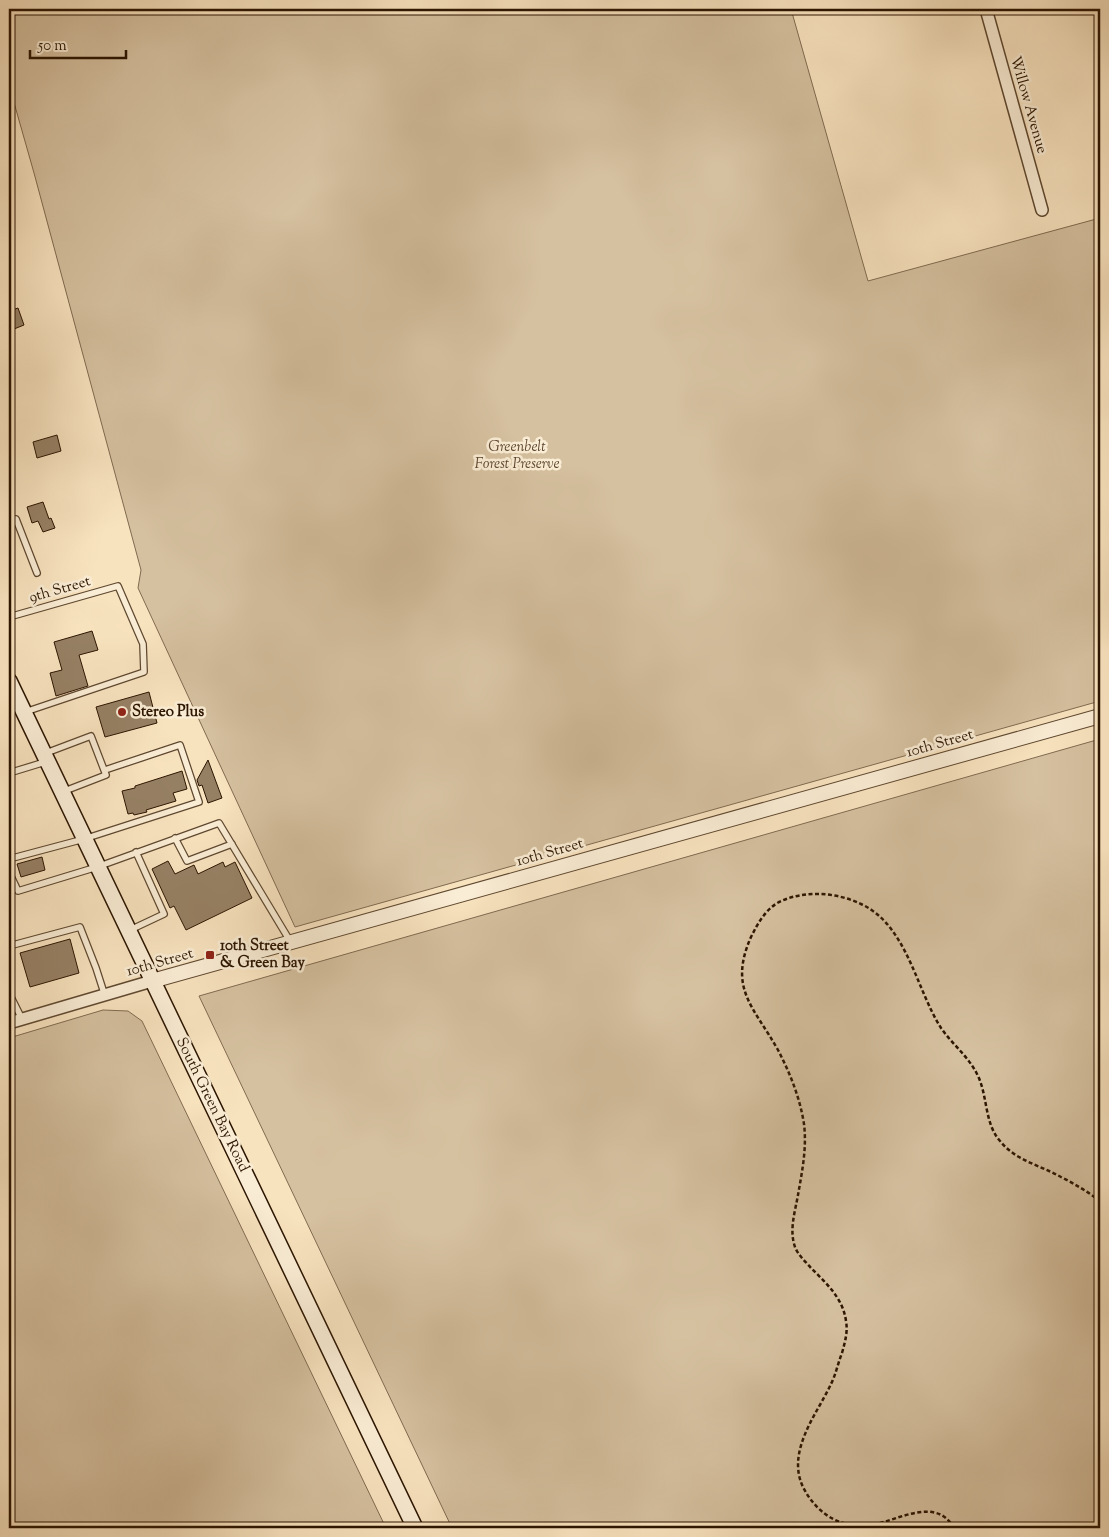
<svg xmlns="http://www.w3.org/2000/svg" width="1109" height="1537" viewBox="0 0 1109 1537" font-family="'Sorts Mill Goudy',serif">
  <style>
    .green { fill: #d5c09f; stroke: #806a50 }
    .building { fill: #968064; stroke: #2c1501 }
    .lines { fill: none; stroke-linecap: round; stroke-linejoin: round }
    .service-casing { stroke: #5f4830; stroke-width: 8 }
    .minor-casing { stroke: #5f4830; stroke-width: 14 }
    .tertiary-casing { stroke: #5f4830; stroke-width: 16 }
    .secondary-casing { stroke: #2c1501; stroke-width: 18 }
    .path { stroke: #2c1501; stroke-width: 2.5; stroke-dasharray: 4 2.5; stroke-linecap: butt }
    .service { stroke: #faedd5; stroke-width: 5.5 }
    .minor { stroke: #faedd5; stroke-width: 11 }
    .tertiary { stroke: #faedd5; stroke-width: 14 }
    .secondary { stroke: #faedd5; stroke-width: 15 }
    .poi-dot { fill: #8f2418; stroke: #faedd5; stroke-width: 2 }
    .labels { text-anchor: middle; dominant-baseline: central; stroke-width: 5; stroke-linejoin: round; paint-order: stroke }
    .street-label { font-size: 15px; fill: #2c1501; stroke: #faedd5 }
    .park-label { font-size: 15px; font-style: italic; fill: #5f4830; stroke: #faedd5 }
    .poi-label { font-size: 15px; font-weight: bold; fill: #2c1501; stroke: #faedd5; text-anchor: start }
  </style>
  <rect width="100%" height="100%" fill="#f8e3bf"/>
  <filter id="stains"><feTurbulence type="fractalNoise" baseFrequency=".004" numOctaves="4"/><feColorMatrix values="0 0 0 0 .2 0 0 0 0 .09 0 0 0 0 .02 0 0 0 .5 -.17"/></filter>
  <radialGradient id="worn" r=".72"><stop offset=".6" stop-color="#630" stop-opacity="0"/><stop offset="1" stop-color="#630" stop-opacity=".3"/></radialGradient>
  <!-- green -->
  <path class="green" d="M9,9h782l77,272 232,-63v483l-805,226 -157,-339 3,-18 -107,-397 -25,-88z
    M1100,739v789h-648l-253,-532z
    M103,1010l25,1 14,10 244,507h-377v-490z"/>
  <!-- building -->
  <path class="building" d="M18,308l6,17 -15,6v-20z
    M57,435l4,16 -24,7 -4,-16z
    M43,502l6,17 2,-1 4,10 -12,4 -5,-11 -6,2 -5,-16z
    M92,631l6,19 -19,5 9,31 -32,10 -6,-23 12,-3 -8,-28z
    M149,692l8,31 -52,14 -9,-30z
    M208,760l14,38 -14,5 -6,-18 -3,1 -2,-6z
    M182,771l5,18 -14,4 3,8 -30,9 1,2 -13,3 -1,-2 -5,1 -6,-23 13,-3v-2z
    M42,857l3,13 -24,7 -4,-13z
    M168,861l7,13 19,-9 4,9 25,-12 2,5 10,-5 17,36 -66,32 -12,-24 -4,2 -18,-39z
    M70,939l9,34 -49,14 -10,-34z"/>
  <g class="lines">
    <!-- service casing -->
    <g class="service-casing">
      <path id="service" d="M9,521l7,-2 21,54
        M9,617l109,-31 25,58 1,28 -119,40
        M46,753l45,-17 15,39 -44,17
        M9,773l36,-11
        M175,838l12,23 45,-17
        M9,859l75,-20 115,-37 -19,-57 -75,25
        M9,872l9,19 79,-24 122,-44 71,118
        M130,930l34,-16 -28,-62
        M9,946l71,-19 16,41 9,28
        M9,993l13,26"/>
    </g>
    <!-- minor casing -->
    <g class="minor-casing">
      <path id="minor" d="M986,9l56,201
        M9,1023l143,-42"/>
    </g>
    <!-- tertiary casing -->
    <g class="tertiary-casing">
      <path id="tertiary" d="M152,981l948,-265"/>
    </g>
    <!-- secondary casing -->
    <g class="secondary-casing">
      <path id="secondary" d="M9,681l406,847"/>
    </g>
    <!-- path -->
    <path class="path" d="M954,1528c-18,-32 -55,-8 -82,-3 -31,5 -56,-12 -69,-38 -17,-36 14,-73 28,-103 5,-10 7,-21 11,-31 3,-11 6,-21 4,-32 -3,-23 -20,-38 -35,-53 -6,-7 -13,-13 -16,-21 -6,-17 0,-35 3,-52 4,-23 9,-47 6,-71 -4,-26 -14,-51 -26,-74 -24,-43 -50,-61 -27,-113 7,-14 14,-27 28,-35 25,-12 57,-10 82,2 46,21 55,85 80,124 11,16 27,28 36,46 11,21 7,49 23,67 16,20 40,24 61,36 14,7 27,15 39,24"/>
    <!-- service -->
    <use href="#service" class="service"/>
    <!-- minor -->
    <use href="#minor" class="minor"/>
    <!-- tertiary -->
    <use href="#tertiary" class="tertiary"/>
    <!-- secondary -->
    <use href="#secondary" class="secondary"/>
  </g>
  <!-- markers -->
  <g class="poi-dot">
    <circle cx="122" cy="712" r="5"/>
    <rect x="205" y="950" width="10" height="10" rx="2.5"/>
  </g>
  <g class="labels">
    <!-- street labels -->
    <g class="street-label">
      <text transform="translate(1028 105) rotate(74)">Willow Avenue</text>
      <text transform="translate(60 590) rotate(-16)">9th Street</text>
      <text transform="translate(940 744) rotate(-16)">10th Street</text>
      <text transform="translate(550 853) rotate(-16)">10th Street</text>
      <text transform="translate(160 963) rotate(-16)">10th Street</text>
      <text transform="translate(212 1105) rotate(64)">South Green Bay Road</text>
    </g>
    <!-- park labels -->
    <g class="park-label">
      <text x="517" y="447">Greenbelt<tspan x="517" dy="17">Forest Preserve</tspan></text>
    </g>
    <!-- poi labels -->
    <g class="poi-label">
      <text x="132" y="712">Stereo Plus</text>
      <text x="220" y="946">10th Street<tspan x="220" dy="17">&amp; Green Bay</tspan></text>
    </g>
  </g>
  <!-- margin -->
  <rect width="1109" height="1537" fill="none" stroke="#f8e3bf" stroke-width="30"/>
  <rect x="10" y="10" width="1089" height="1517" fill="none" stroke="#2c1501" stroke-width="2.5"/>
  <rect x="15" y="15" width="1079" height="1507" fill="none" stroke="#2c1501"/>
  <!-- scale -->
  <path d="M30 50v8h96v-8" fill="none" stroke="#2c1501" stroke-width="2.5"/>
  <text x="38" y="50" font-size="15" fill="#2c1501" stroke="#faedd5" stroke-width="4" paint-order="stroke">50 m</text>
  <rect width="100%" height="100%" filter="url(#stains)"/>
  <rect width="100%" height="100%" fill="url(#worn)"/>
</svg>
